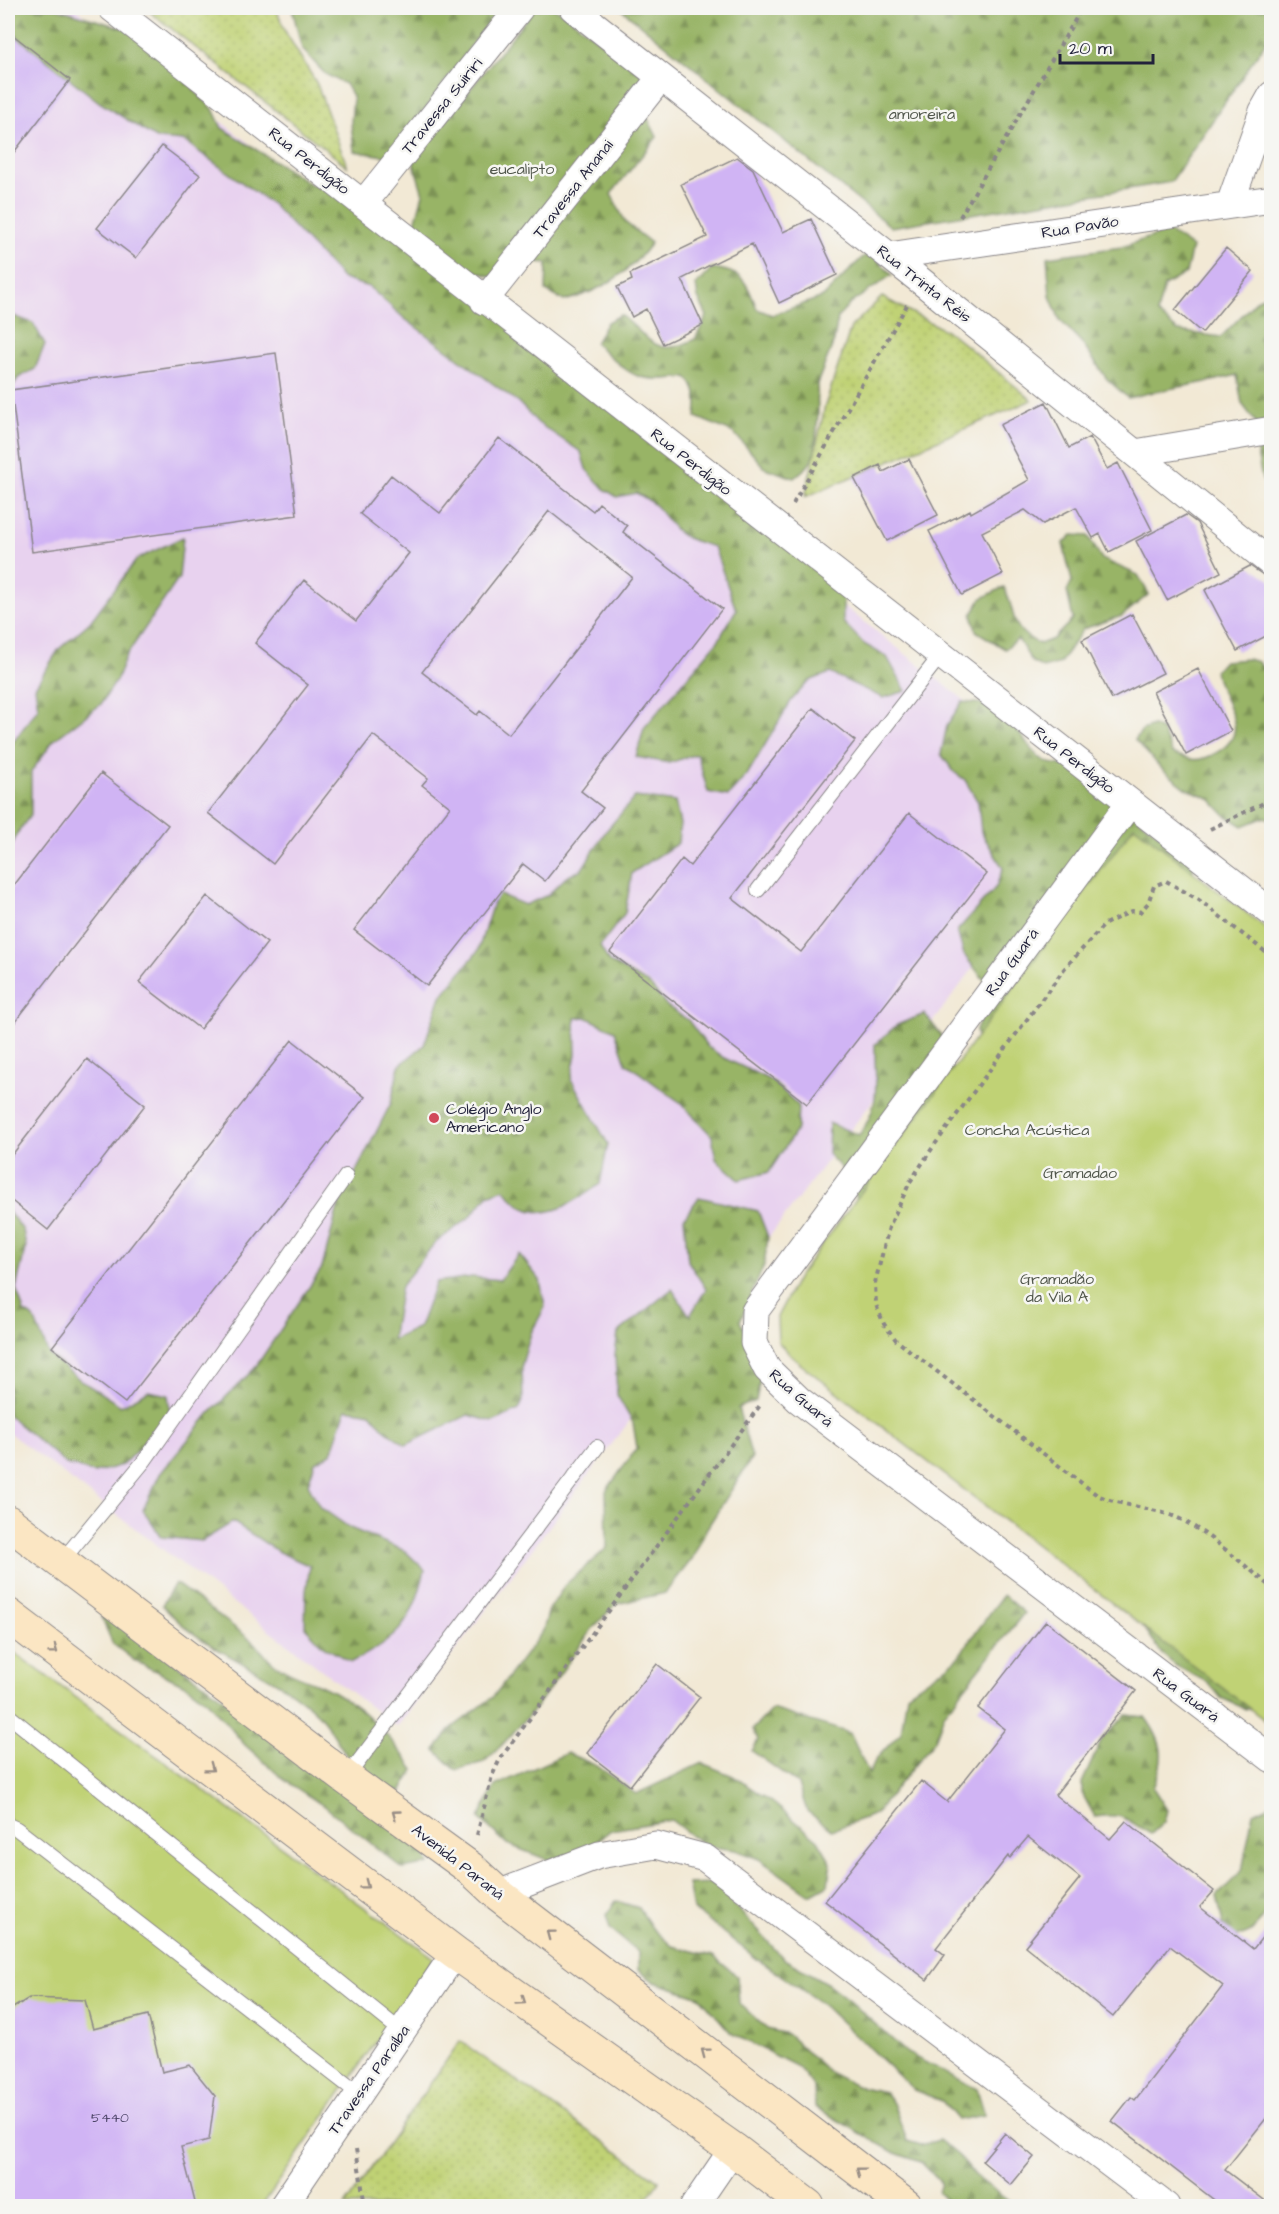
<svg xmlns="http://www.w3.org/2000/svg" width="1279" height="2214" viewBox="0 0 1279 2214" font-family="'Architects Daughter',sans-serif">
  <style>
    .built { fill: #e8d2ef }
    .grass { fill: url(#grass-dots); stroke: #717a58; stroke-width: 1.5 }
    .forest { fill: url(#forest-firs); stroke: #5d6b50; stroke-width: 1.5 }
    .park { fill: #c0d275; stroke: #717a58; stroke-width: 1.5 }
    .building { fill: #d0b4f4; fill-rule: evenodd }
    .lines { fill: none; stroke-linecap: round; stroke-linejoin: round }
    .service-casing { stroke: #8a8688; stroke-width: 16 }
    .minor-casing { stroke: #8a8688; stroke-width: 29 }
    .secondary-casing { stroke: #8a8688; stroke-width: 35 }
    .path { stroke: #8a8688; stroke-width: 4; stroke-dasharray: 4.5 4.5; stroke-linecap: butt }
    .service { stroke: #fff; stroke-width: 14 }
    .minor { stroke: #fff; stroke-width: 27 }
    .secondary { stroke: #fbe6c3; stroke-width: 33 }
    .oneway { stroke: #998e86 }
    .poi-dot { fill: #d1495b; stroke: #f6f6f2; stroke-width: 2 }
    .labels { text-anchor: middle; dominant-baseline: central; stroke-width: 5; stroke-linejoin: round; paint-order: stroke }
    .number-label { font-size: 14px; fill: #4e4669 }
    .street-label { font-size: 16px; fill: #22223b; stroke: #f6f6f2 }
    .park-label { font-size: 16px; fill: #51574c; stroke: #f6f6f2 }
    .poi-label { font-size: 16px; fill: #22223b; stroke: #f6f6f2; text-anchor: start }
  </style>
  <defs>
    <pattern id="grass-dots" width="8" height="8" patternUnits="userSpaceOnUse" patternTransform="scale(1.5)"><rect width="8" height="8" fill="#c0d275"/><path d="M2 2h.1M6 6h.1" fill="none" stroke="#a5b466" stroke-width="1.8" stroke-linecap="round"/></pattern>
    <pattern id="forest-firs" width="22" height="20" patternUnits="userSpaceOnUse" patternTransform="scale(1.5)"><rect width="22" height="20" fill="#98b466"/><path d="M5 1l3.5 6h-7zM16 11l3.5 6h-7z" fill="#7c9255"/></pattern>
  </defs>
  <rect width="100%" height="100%" fill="#f6f6f2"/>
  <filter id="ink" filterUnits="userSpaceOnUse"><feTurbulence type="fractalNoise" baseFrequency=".0167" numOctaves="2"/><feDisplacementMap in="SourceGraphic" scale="12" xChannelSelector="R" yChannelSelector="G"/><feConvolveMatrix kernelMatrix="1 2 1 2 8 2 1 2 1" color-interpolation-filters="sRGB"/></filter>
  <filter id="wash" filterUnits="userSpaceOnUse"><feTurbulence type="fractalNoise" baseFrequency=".008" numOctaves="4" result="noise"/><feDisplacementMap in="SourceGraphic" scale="24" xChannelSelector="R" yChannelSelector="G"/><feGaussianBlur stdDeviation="1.35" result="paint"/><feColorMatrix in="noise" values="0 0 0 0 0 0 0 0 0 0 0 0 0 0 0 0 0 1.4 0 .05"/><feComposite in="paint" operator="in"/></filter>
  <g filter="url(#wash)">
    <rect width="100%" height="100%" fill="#f2e9d5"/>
    <!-- built -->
    <path class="built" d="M8,8h67l1023,796 -701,923 -389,-295z"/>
    <!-- grass -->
    <path class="grass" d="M145,8h131l10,25 31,51 30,82z
      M882,297l70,37 80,66 -227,97 20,-91 26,-79z
      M460,2041l199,140 -18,25h-296z"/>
    <!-- forest -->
    <path class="forest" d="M8,8h48l80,24 50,38 8,20 19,19 9,19 90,57 19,-1 499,394 13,19v25l21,22 23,13 19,34 -23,7 -53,-25 -21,8 -18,20 -44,74 -19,21 -20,-4 -11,-38 -28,9 -33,-6 8,-29 74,-87 18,-31 -22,-63c-13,-4 -29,-7 -39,-18 -17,-18 -15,-24 -39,-36l-19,4 -13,-8 -18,-20 -5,-17 -43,-29 -19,-20 -114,-84 -36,-32 -26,-8 -70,-74 -89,-64 -27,-2 -58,-37 -91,-72z
      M292,8h207l-109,149 -36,-6 -3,-28 2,-25 -8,-14 -20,-10 -23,-25z
      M535,8h17l10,4 85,66 -10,19 20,40 -46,57 15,29 25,20c-21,30 -52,49 -87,58l-18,-10 1,-28 -23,-2 -31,16 -31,-10 -48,-40 9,-33 -10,-33z
      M620,8h651l1,25 -101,149 -280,45z
      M1168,231l24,16 -6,26 -22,13 -7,27 21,18 43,6 37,-38 13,-5v34l-11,11 10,34 1,121 -9,-15 -5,-26 1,-28 -16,-21 -5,-29c-36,10 -73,13 -109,23l-21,-19 -26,-37 -21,-22 -10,-24 -3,-39 75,-10z
      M872,254l20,21 -41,28 -13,14 -4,24 -17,43 1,29 -3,39 -7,14 -14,12 -29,-10 -31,-35 -38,-16c2,-17 2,-27 -9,-40 -53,6 -54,0 -92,-34l12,-21 14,-7c29,23 35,45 74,24l12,-23 -9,-18 -2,-13 16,-17c32,4 34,13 45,41l15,6 51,-18 40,-40z
      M8,314l25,9 12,21 -10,25 -17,9 -10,16z
      M1072,535l16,1 14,23 36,16 11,19 -27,22 -39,13 -23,34 -17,5 -11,-6 -14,-23 -13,10 -29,-18 -4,-17 10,-16 22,-11c13,26 4,43 36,57l13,-5 20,-20 -6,-28 5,-10 -9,-37z
      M183,537l-4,41 -53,78 -10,25 -15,23 -48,37 -22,31v42l-14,20 -9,21v-106l30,-41 -3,-21 24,-38 31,-27 47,-63z
      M1247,659l12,3 12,19 1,139 -7,-3 -22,9 -18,-11 -16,-17 -23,-10 -23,-18 -28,-30 7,-10 11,-4 9,4 10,23c17,7 27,10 44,0 40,-23 4,-50 -1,-82l9,-10z
      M962,702l35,3 41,52 11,6 24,4 121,95 -3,23 -210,186 -5,-41 17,-39 -29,-36 -7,-24 39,-44 7,-19 -22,-36 -3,-30 -13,-22 -11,-8 -13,-18 6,-29z
      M635,797l40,5 5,22 -2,19 -46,30 -7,40 -25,33 9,16 40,22 18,22 21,14 19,26 17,12 48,23 26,24 -1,24 -28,43 -30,8 -23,-21 -4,-23 -31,-33 -55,-40 -11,-32 -29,-14 -11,1 1,36 -5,25 37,65 -8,40c-22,15 -51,39 -79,22 -6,-4 -12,-12 -17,-17l-16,6 -18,22 -36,27 -33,42 -9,54 27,-13 17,-45 36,-5 28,3 19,-26 21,26 5,27 -14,26 -9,31 1,37 -4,9 -26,12 -25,-7 -62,30 -22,-16 -13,-16 -25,-4 -15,45 -16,8 -7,22 12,23 30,21 55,23 20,19c-12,52 -26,69 -74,92l-28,-16 -18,-19 1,-36 4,-25 -31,-14 -46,-30 -31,19 -41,-4 -18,-27 17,-36 50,-61 45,-45 67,-100 16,-61 53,-104 8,-37 25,-21 17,-49 37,-45 18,-58 29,12 23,-10 18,-18 16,-8 24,-38z
      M925,1014l16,21 18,57 -100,114 -14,-34 -17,-18 1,-31 30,12c24,-32 15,-54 16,-91l22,-19z
      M699,1197l59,14 10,26 -4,28 -24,56 22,48 -6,32 -18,7 14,50 -45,70 -15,31 -27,34 -49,11 -24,25 -55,77 -34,38 -19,18 -28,8 -21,-20 17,-22 41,-31 50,-66 6,-22 17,-25 41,-36 -1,-57 31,-43 -4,-25 -16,-28 -2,-40 3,-22 54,-44 18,27 16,-27 -18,-28 -4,-43z
      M8,1211l15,19 3,16 -10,42 8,24 10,6 15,37 34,27 38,24 27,-15 20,4 3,27 -23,17 -26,26 -28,8 -28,-9 -58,-49z
      M175,1583c26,19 52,38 77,58 8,7 14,17 23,23 15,10 28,14 45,21 38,16 71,51 94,85l-13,22c-9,-3 -26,-6 -34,-12 -17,-11 -32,-49 -49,-66 -47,-46 -111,-58 -156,-109z
      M1003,1595l21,18 -80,101 -9,26 -60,74 -43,16 -25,-19 -9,-27 -46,-33 6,-11 -5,-11 19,-20 78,24 19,41 7,-15 25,-27 6,-38 49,-34z
      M101,1617l24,10 293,212 11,25 -26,5 -75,-60 -45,-30 -38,-34 -37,-43 -21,-16 -52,-25 -22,-17z
      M1141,1623l114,78 -9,8 -25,-11 -12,-15 -34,-18 -12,-10z
      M1126,1715l19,2c20,27 20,41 8,71l14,22 -3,12 -13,12c-26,-13 -23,-22 -56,-17l-13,-24v-10l20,-44z
      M567,1753l30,13 39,28 66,-31 31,13 39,26 46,38 13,22 -3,23 -18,10 -51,-36 -24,-9 -30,-4 -34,-26 -60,10 -28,22 -35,8 -41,-16 -28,-26 16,-32z
      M1271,1804v103l-17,23 -21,9 -10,-15 -6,-28 25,-25 11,-58z
      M714,1883l70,76 44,25 22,17 57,52 70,36 8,26 -27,5 -16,-19 -28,-11 -93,-87 -64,-44 -64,-50 -5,-25z
      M616,1901l23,7 13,20 20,18 41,10 24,20 2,27 28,26 20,5 42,38 27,14 29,6 8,11 14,38 14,4 18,-5 20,16 15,19 41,31h-63l-14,-14 3,-9 -20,-21 -26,-9 -80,-46 -1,-20 -16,-20 -67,-34 -31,-36 -45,-15 -17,-12v-18l-28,-23 -4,-14z"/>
    <!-- park -->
    <path class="park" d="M1134,826l137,106v793l-472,-362 -21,-21 -1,-25 21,-40z
      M8,1648l426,310 -172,248h-254z"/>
    <g id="blocks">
      <!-- building -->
      <path class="building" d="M8,31l62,49 -62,80z
        M162,146l38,29 -64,83 -39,-30z
        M737,157l16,12 30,63 28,-13 26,56 -58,28 -27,-59 -70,35 21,46 -40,19 -17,-35 -14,8 -15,-30 15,-7 -2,-6 77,-37 -26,-53z
        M1226,248l27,23 -51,62 -27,-23z
        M276,353l21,162 -265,37 -21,-162z
        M1046,402l23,46 21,-11 17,32 11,-6 34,67 -43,22 -9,-18 -7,4 -17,-31 -33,17 -18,-14 -43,22 21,42 -41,21 -33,-64 41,-21 1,3 58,-33 -29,-55z
        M499,438l94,73 6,-8 28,23 -4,6 99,77 -141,182 22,17 -58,73 -22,-17 -96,122 -73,-56 96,-123 -28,-22 6,-7 -55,-43 -100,129 -65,-51 100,-128 -53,-42 49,-63 52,41 53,-68 -49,-39 31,-39 49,38zM549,511l83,66 -123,157 -29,-23 -3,4 -55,-43z
        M909,459l29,56 -51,26 -33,-63 26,-13 3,7z
        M1186,515l11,8 24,49 -54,28 -31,-59z
        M1250,566l22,15v52l-35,18 -32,-61z
        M1132,614l31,59 -51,26 -30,-59z
        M1198,669l33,62 -45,24 -33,-63z
        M813,708l42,33 -123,157 69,54 108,-139 78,61 -180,230 -197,-152 72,-93 8,7z
        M101,773l67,52 -160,206v-138z
        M207,896l60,47 -67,86 -61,-47z
        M292,1040l73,57 -240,306 -73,-56z
        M87,1059l58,46 -97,125 -40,-32v-38z
        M1046,1621l90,70 -81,104 55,44 16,-18 88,70 -14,16 53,42 19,-24v186l-47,59 47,36h-50l-110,-85 19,-24 4,3 88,-114 -53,-40 -57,71 -88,-71 55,-68 -52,-41 -18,21 -2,-2 -72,92 9,7 -18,25 -102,-79 96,-120 26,21 58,-73 -27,-21z
        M657,1664l43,33 -70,89 -43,-33z
        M29,1998l56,2 8,29 55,-14 14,57 28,-7 25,31 -6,44 -28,7 15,59h-188v-195z
        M1005,2133l29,24 -23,28 -29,-24z"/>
    </g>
  </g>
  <g filter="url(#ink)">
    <use href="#blocks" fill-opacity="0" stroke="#8a8688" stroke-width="1.5"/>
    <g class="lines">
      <!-- service casing -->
      <g class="service-casing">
        <path id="service" d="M758,890l182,-234
          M61,1562l84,-102 201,-284
          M8,1715l394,317
          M346,1778l251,-331
          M8,1825l9,4 342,265"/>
      </g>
      <!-- minor casing -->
      <g class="minor-casing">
        <path id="minor" d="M112,8l1160,905
          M573,8l348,273 351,283
          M363,204l157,-196
          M1230,204l33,-93 9,-16
          M889,256l383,-57
          M484,301l177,-224
          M1135,453l137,-23
          M1129,804l-374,507 -1,32 13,26 32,31 473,359
          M498,1894l101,-39 57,-10 49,13 461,348
          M283,2206l172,-253
          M694,2206l39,-57"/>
      </g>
      <!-- secondary casing -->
      <g class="secondary-casing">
        <path id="secondary" d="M8,1522l338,256 124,90 28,26 408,312
          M8,1615l447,338 278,196 75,57"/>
      </g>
      <!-- path -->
      <path class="path" d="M960,217l122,-209
        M793,504l114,-199
        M1210,829l62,-30
        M1272,957l-73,-57 -33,-19 -12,5 -6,17 -8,9 -8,-1 -27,13 -41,45 -131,178 -23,35 -21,45 -14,56 1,22 8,19 12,16 201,155c24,11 51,12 76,21 30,11 72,51 99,71
        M477,1835l15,-59 8,-17 261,-355
        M356,2149l9,57"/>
      <!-- service -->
      <use href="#service" class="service"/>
      <!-- minor -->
      <use href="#minor" class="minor"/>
      <!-- secondary -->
      <use href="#secondary" class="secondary"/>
    </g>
    <!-- one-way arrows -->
    <defs><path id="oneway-chevron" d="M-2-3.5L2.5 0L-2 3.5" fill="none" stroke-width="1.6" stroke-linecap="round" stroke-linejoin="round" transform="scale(1.5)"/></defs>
    <g class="oneway">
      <use href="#oneway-chevron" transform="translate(54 1650) rotate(37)"/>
      <use href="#oneway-chevron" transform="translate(210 1768) rotate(37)"/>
      <use href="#oneway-chevron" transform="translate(396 1814) rotate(-144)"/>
      <use href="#oneway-chevron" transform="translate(365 1885) rotate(37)"/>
      <use href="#oneway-chevron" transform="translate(550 1934) rotate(-143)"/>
      <use href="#oneway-chevron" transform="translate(522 2001) rotate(35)"/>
      <use href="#oneway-chevron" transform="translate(705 2052) rotate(-143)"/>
      <use href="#oneway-chevron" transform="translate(860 2171) rotate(-143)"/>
    </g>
  </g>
  <!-- markers -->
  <circle class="poi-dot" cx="434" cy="1118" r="6"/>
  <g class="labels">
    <!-- number labels -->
    <g class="number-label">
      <text x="110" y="2118">5440</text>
    </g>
    <!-- street labels -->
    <g class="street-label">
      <text transform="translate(442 106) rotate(-51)">Travessa Suiriri</text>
      <text transform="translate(309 161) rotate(38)">Rua Perdigão</text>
      <text transform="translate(573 189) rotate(-52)">Travessa Ananai</text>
      <text transform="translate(1080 227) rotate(-9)">Rua Pavão</text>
      <text transform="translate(924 284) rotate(38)">Rua Trinta Réis</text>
      <text transform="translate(691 462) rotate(38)">Rua Perdigão</text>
      <text transform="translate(1074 760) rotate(38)">Rua Perdigão</text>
      <text transform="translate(1012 962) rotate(-54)">Rua Guará</text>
      <text transform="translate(801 1398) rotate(41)">Rua Guará</text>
      <text transform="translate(1186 1695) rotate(37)">Rua Guará</text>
      <text transform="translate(458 1862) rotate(38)">Avenida Paraná</text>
      <text transform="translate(369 2080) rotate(-55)">Travessa Paraíba</text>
    </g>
    <!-- park labels -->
    <g class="park-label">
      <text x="922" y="114">amoreira</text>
      <text x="522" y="169">eucalipto</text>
      <text x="1027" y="1130">Concha Acústica</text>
      <text x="1080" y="1173">Gramadao</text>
      <text x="1057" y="1279">Gramadão<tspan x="1057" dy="18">da Vila A</tspan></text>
    </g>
    <!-- poi labels -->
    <g class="poi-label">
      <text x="446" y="1109">Colégio Anglo<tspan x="446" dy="18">Americano</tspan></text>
    </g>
  </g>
  <!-- margin -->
  <rect width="1279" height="2214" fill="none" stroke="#f6f6f2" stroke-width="30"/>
  <!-- scale -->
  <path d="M1060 54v9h93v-9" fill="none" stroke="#22223b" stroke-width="3"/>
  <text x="1069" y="54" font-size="18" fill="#22223b" stroke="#f6f6f2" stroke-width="4.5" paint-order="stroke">20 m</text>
</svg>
